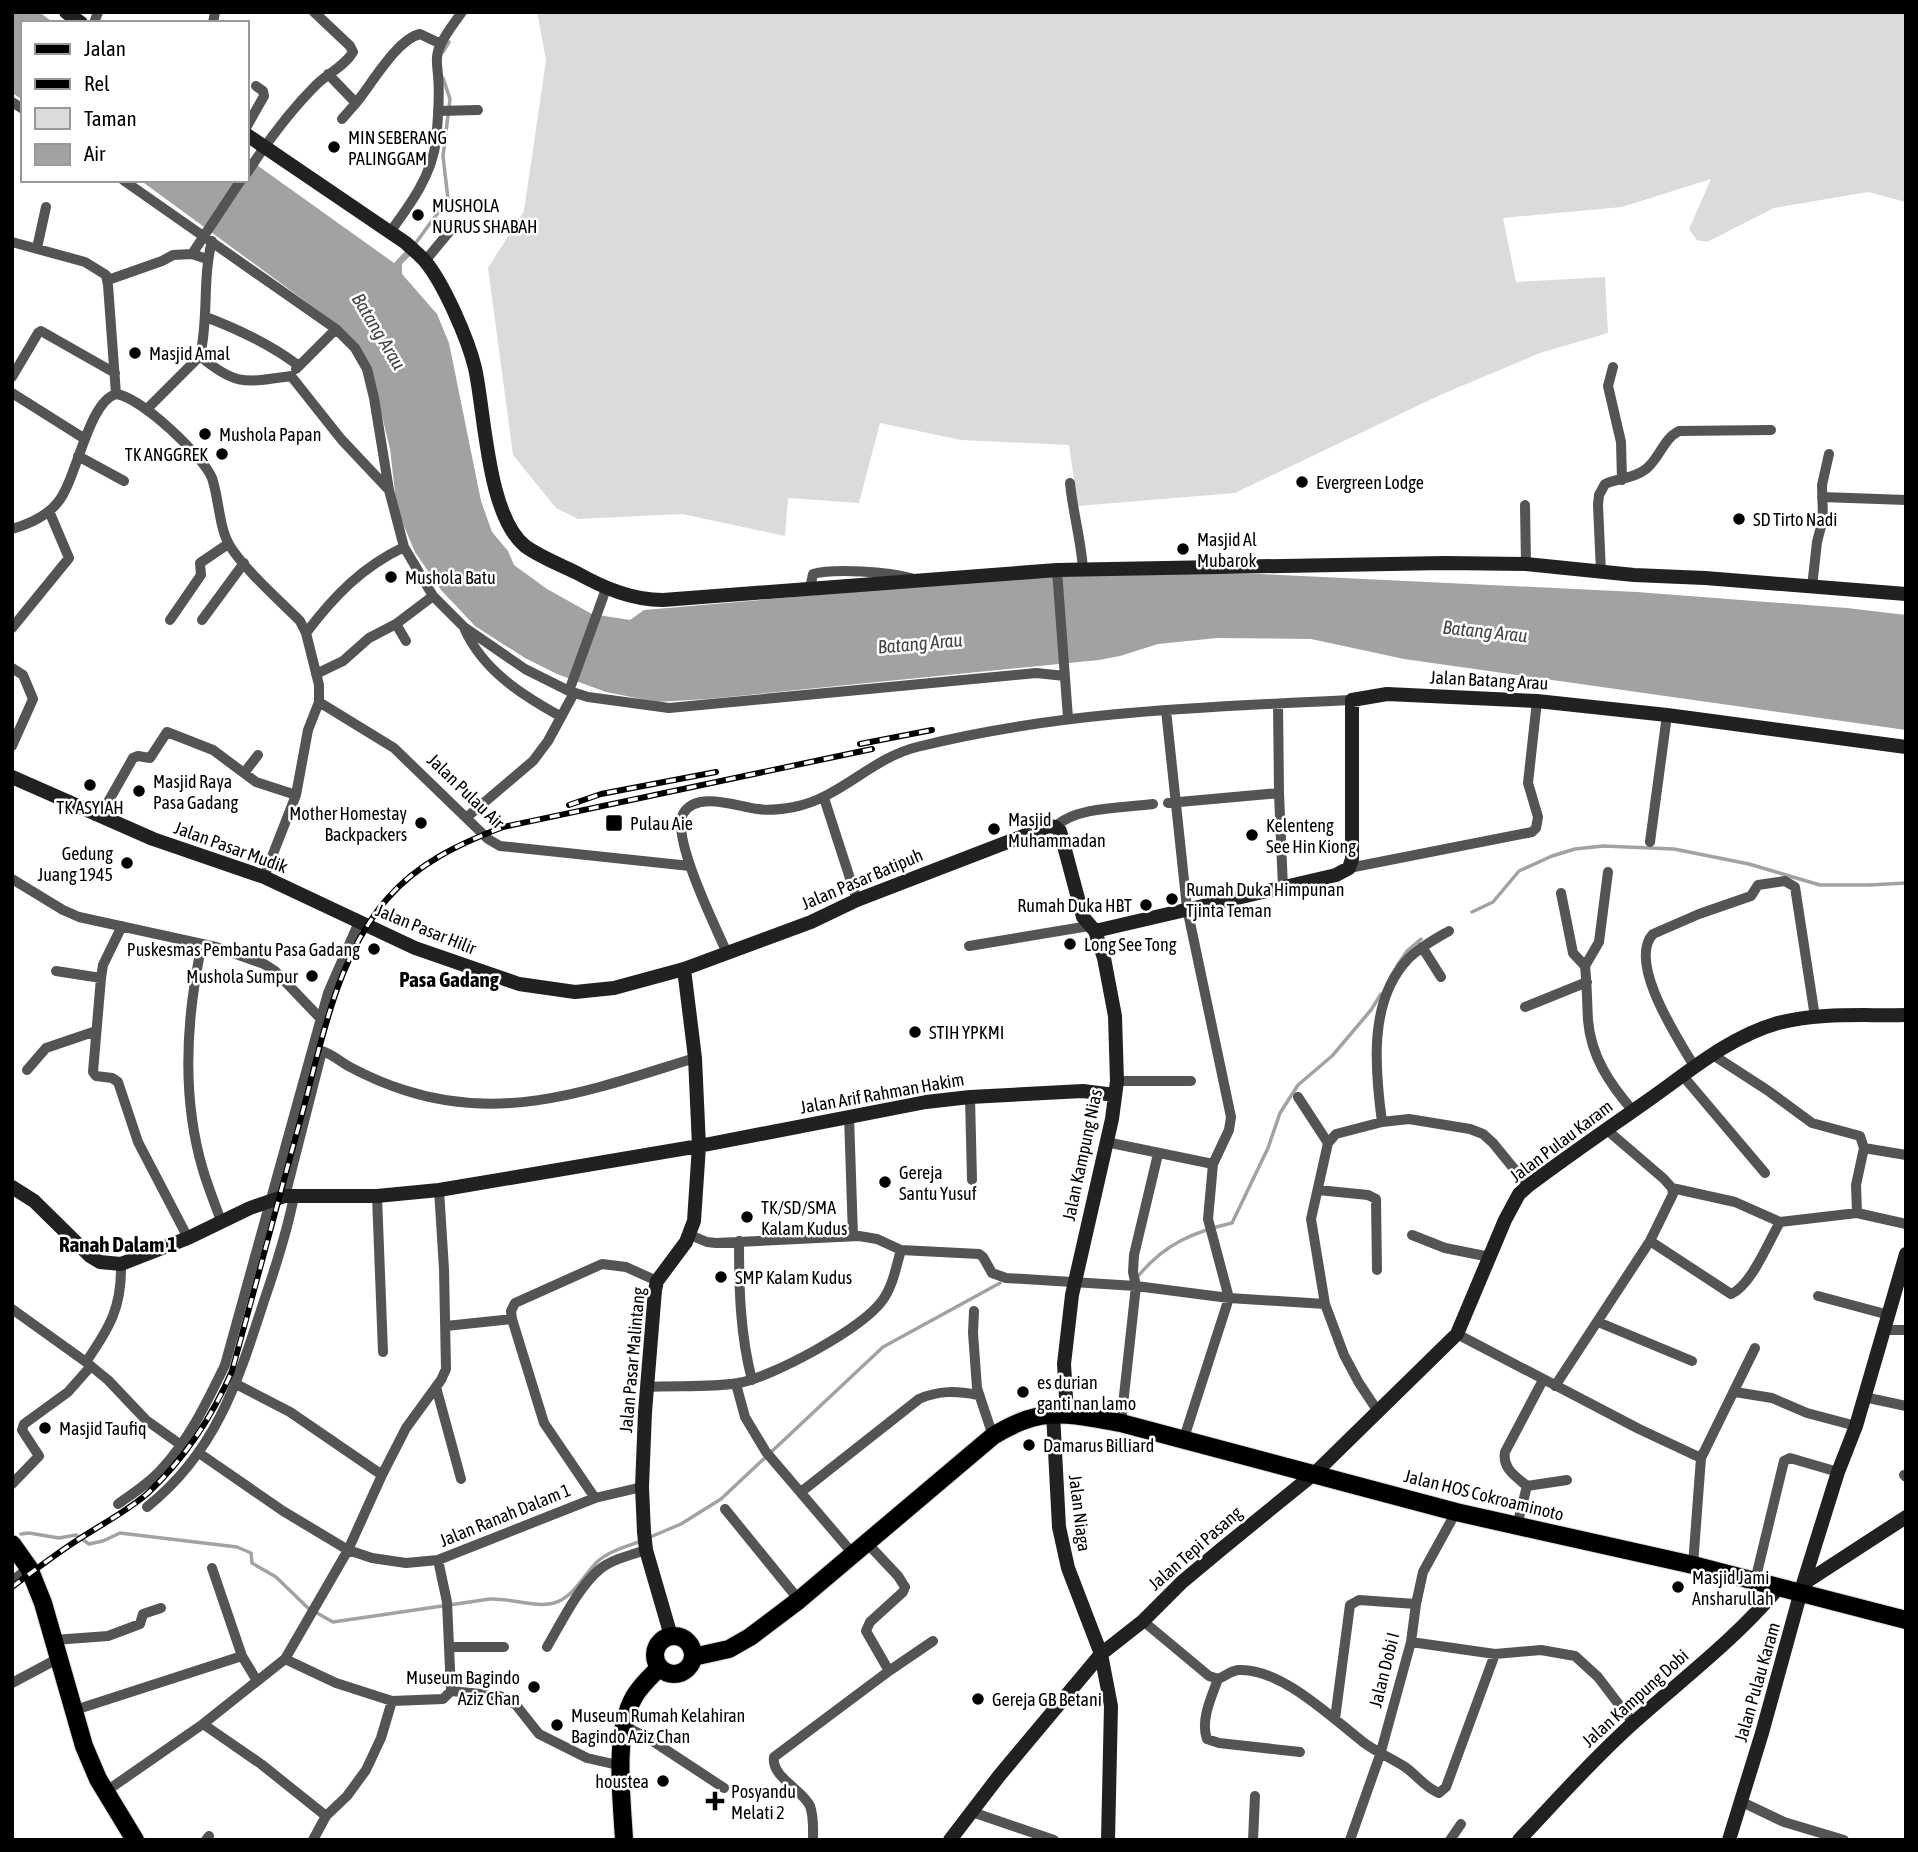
<svg xmlns="http://www.w3.org/2000/svg" width="1918" height="1852" viewBox="0 0 1918 1852" font-family="'Asap Condensed',sans-serif">
  <style>
    .green { fill: #dbdbdb }
    .water { fill: #a2a2a2 }
    .lines { fill: none; stroke-linecap: round; stroke-linejoin: round }
    .stream { stroke: #a2a2a2; stroke-width: 3.5 }
    .primary-casing { stroke: #dbdbdb; stroke-width: 20 }
    .street { stroke: #545454; stroke-width: 10 }
    .secondary { stroke: #212121; stroke-width: 14 }
    .primary { stroke: #000; stroke-width: 18 }
    .rail-casing { stroke: #000; stroke-width: 6 }
    .rail { stroke: #fff; stroke-width: 3.5; stroke-dasharray: 10; stroke-linecap: butt }
    .poi-dot { fill: #000; stroke: #fff; stroke-width: 2.5 }
    .labels { text-anchor: middle; dominant-baseline: central; stroke-width: 5; stroke-linejoin: round; paint-order: stroke }
    .poi-label { font-size: 18px; fill: #000; stroke: #fff; text-anchor: start }
    .street-label { font-size: 18px; fill: #000; stroke: #fff }
    .water-label { font-size: 19px; font-style: italic; fill: #434343; stroke: #fff }
    .quarter-label { font-size: 21px; font-weight: bold; fill: #000; stroke: #fff }
  </style>
  <rect width="100%" height="100%" fill="#fff"/>
  <!-- green -->
  <path class="green" d="M537,12h1369v190l-38,-10 -94,16 -67,34 -10,-2 -8,-11 22,-50 -89,28 -119,11 13,64 89,-5 3,56 -68,20 -100,42 -205,98 -157,13 -9,-61 -108,-5 -81,-17 -21,80 -71,-5 -3,38 -103,-22 -104,5 -22,-11 -43,-53 -25,-187 36,-57 22,-151z"/>
  <!-- water -->
  <path class="water" d="M12,12h27l15,11h-31v77l-11,-7z
    M247,158l147,105 15,-16 4,6 -11,11v10l35,40 12,29 32,158 11,31 16,19 6,14 33,24 45,25 38,6 14,-10 406,-35 84,-3 126,2 377,18 210,16 59,7v115l-502,-71 -93,-20 -94,-1 -59,6 -38,12 -21,4 -391,39 -52,3 -50,-10 -49,-18 -32,-16 -50,-32 -34,-36 -26,-38 -18,-42 -7,-61 -19,-78 -36,-48 -195,-143h107z"/>
  <g class="lines">
    <!-- stream -->
    <path class="stream" d="M443,52l6,-10
      M415,244l33,-45 -5,-43 7,-57 -7,-21
      M1472,912l21,-10 26,-31 33,-15 23,-7 28,-3 71,3 75,15 71,21h49l37,-2
      M1397,966l10,-15 14,-12
      M1139,1275c26,-31 54,-43 93,-52l36,-75 12,-35 18,-28 34,-29 39,-46 10,-16
      M21,1534l8,-1 30,5 17,-3 13,9 14,-3 17,-8 117,14 14,6 1,10 24,14 32,31 25,14 157,-23c20,-1 48,9 64,4 20,-6 29,-27 43,-41 12,-11 28,-15 44,-21
      M648,1538l33,-14 40,-25 162,-152 117,-64"/>
    <!-- primary casing -->
    <g class="primary-casing">
      <path id="primary" d="M12,1544l17,24 14,35 41,143 14,33 37,61
        M655 1655a19 19 0 1 1 38 0a19 19 0 1 1-38 0Z
        M693,1657l36,-8 21,-12 49,-37 194,-164c49,-31 75,-22 128,-13l335,89 237,53 213,55
        M624,1840c-2,-41 -11,-106 10,-143 6,-11 16,-20 25,-29"/>
    </g>
    <!-- street -->
    <path class="street" d="M94,23l4,-11
      M213,23l2,-11
      M328,74l28,29c15,-18 41,-64 64,-69l21,10
      M12,102l11,7
      M438,111l40,-1
      M342,119l14,-16
      M247,126l17,-30 -1,-5 -7,-5
      M247,173c20,-31 43,-62 69,-88 11,-11 29,-19 37,-33l-3,-6 -36,-34
      M123,180l213,149 19,19 12,21 7,29 15,92 15,57
      M390,232c20,-27 42,-57 46,-91 2,-21 4,-45 2,-66 -1,-11 -3,-20 3,-31 5,-11 14,-22 21,-32
      M12,242l73,20 21,13 2,10 8,109
      M37,248l9,-41
      M192,254l49,-74
      M425,261l29,-35
      M108,280l54,-19 11,-6 19,-1 15,5
      M206,317c34,13 64,27 93,49
      M200,356c9,-38 2,-77 12,-115
      M1613,367l-5,19 13,56 1,38
      M296,369l40,-40
      M12,377l26,-44 3,-2 74,42
      M12,393l73,46
      M116,394c25,3 87,62 96,84 7,20 7,51 18,68 14,23 50,55 70,75l6,12 13,52v17l-11,28 -12,65 -32,82
      M147,409l53,-53c36,31 47,26 91,20l50,63 48,51
      M78,456l46,25
      M1070,483c3,30 11,57 13,86
      M1822,497l84,3
      M1525,505l1,59
      M12,529c17,-5 36,-14 46,-27 19,-23 30,-100 58,-108
      M1057,570l11,148
      M1601,572l-3,-67 1,-10 6,-11c14,-6 28,-5 41,-15 14,-11 17,-30 33,-38l92,-1
      M1812,587l5,-45 6,-23 -1,-34 7,-31
      M810,588l3,-14c21,-6 76,-2 98,4
      M170,620l31,-45 -1,-12 28,-19
      M202,620l42,-57
      M396,624l10,17
      M12,628l57,-70 -20,-47
      M465,630c19,41 57,65 95,86
      M306,633c28,-37 56,-66 98,-86l29,49 31,31 61,42 44,22 19,6 81,11 367,-35 29,3
      M12,668l11,7 10,24 -21,47
      M316,674l27,-13 26,-23 27,-14 37,-28
      M569,691l37,-102
      M319,702l75,46 94,91 12,7 190,20
      M1278,704l1,89 4,95
      M1166,710l21,198 44,209 -2,13 -16,34 -5,55 21,79 -46,143
      M244,773l14,-18
      M824,798l33,102
      M1168,803l111,-10
      M100,816l33,-58 5,-2 12,2 17,-26 46,18 43,32 40,13
      M467,817l66,-56 15,-20 26,-48
      M1055,827c21,-21 70,-19 98,-23
      M1650,842l17,-127
      M1349,868l183,-36 4,-4 2,-11 -10,-34 9,-82
      M12,879l51,31 16,7 137,30 48,17 11,7 45,47
      M1561,893l12,60 12,13c2,18 2,36 3,54 3,37 22,64 45,91
      M122,926l-19,39 -2,13 -8,94 3,4 16,2 6,4 20,60 50,96
      M202,944c-16,74 -21,152 1,226 5,17 12,34 18,51
      M969,946l120,-20
      M1422,947l19,30
      M727,953c-11,-25 -56,-116 -44,-139 13,-24 56,-7 75,-5 12,2 24,0 36,-2 46,-9 78,-49 123,-60 143,-36 289,-40 435,-47
      M1585,966l14,-24 9,-70
      M56,971l45,7
      M1525,1007l62,-25
      M1713,1055l54,35 45,33 48,13 4,12 42,7
      M1694,1066c-16,-27 -67,-104 -41,-132l46,-20 52,-18 7,-11 27,-4 10,6 20,130
      M27,1070l19,-22 50,-17
      M1683,1076l82,97
      M1117,1081h74
      M970,1097l2,83
      M1298,1097l30,46
      M849,1116l4,120
      M1382,1122c-7,-52 -14,-121 26,-163 12,-12 27,-20 41,-28
      M1106,1142l107,22
      M1672,1188l63,14 45,20 77,-9 49,11
      M1318,1190l50,5 8,4 1,71
      M285,1196l37,-145c10,3 19,11 28,16 17,9 35,17 54,23 103,34 193,-2 291,-32
      M377,1196l6,156
      M1857,1213l-1,-28 8,-37
      M690,1235l17,7 9,1 143,-7 18,3 24,11 78,4 4,3 9,16 14,5 130,8 93,12 96,6
      M1412,1235l33,13 45,9
      M739,1241c0,48 1,93 13,139
      M1650,1241l81,53c20,-8 38,-53 49,-72
      M1818,1296l71,19
      M12,1309l74,53 22,18 38,40 35,25
      M974,1311l-1,22 4,55 16,48
      M1598,1322l94,39
      M446,1326l66,-7
      M1884,1330h22
      M1457,1334l182,95 62,29
      M86,1362c24,-35 36,-55 35,-98
      M236,1384l54,28 92,63
      M736,1384l9,33 21,35 88,103
      M1555,1386l95,-145 23,-47 -1,-6 -8,-9 -57,-49
      M436,1387l25,92
      M646,1387c30,-2 63,1 92,-4 35,-6 123,-54 144,-82 11,-15 14,-34 19,-51
      M1735,1392l37,6 35,15 49,13
      M1864,1397l42,9
      M1379,1413l-20,-30 -15,-28 -19,-51 -14,-85 17,-76 8,-9 46,-12 27,-3 61,10 13,5 10,9 35,43
      M1121,1423l15,-137 -3,-14 1,-17 24,-101
      M199,1453l84,58 65,39 24,8 34,5 32,-3 157,-62 47,-11
      M1904,1475l2,2
      M12,1484l27,-28 -17,-26 2,-6 44,-32 23,-26
      M1527,1486c-12,-10 -25,-18 -22,-34l38,-72
      M801,1492l118,-93c20,-9 38,-8 59,-4
      M595,1498l-51,-75 -32,-104 -1,-8 4,-8 87,-39 24,3 31,14
      M118,1504c14,-10 30,-20 42,-33 29,-31 47,-69 65,-106l103,-372 31,-71
      M147,1507c68,-54 90,-123 116,-203 12,-35 24,-71 31,-108
      M725,1509l74,91
      M1517,1526l10,-40 40,-6
      M438,1560l9,42 4,89
      M1693,1565l8,-107 54,-110
      M212,1568l30,88 15,25
      M12,1581l17,-13
      M1755,1581l29,-120 6,-3 48,14
      M1143,1621l66,55 9,3c7,-3 13,-8 20,-9 42,-3 94,48 125,72 13,10 28,16 42,25 12,8 19,20 34,26l7,-6 49,-133
      M54,1640l54,-4 32,-12 3,-10 18,-6
      M1411,1642l84,12 46,-4 34,6 23,21 35,46
      M450,1647h54
      M547,1647c14,-24 32,-61 53,-78 13,-10 31,-14 46,-19
      M285,1659l51,24 56,18 51,-2 8,-8 49,5 16,9 23,29 48,24 35,8
      M889,1671l44,-30
      M1218,1679c-6,17 -18,41 -11,60l12,4 81,9
      M12,1683l47,-25
      M75,1710l167,-54
      M1335,1719l15,-114 9,-5 57,4
      M203,1724l58,40 65,52
      M623,1725l28,15 73,48
      M105,1792l98,-68 82,-65 63,-109 34,-75 24,-47 35,-48 5,-11 -2,-100 -5,-79
      M1742,1802l42,20 60,18
      M972,1812l82,28
      M206,1840l3,-4
      M313,1840l13,-24 21,-20 19,-26 15,-32 11,-37
      M813,1840c0,-12 1,-23 -3,-34 -8,-17 -39,-29 -36,-49l115,-86 -23,-40 4,-9 33,-30 2,-5 -7,-11 -31,-33
      M1253,1840l2,-44
      M1350,1840l30,-85 31,-113 5,-38 7,-32 33,-60
      M1450,1840l11,-16"/>
    <!-- secondary -->
    <path class="secondary" d="M66,12l15,11
      M247,135l159,108c6,6 14,12 19,18 19,23 43,78 50,107 10,45 12,147 50,178 15,11 36,19 52,27 27,15 55,27 86,27l394,-30 387,-7 82,1 108,11 71,3 201,16
      M12,777l141,62 111,38 151,71 104,36 56,8 39,-4 70,-19 127,-47 46,-22 192,-74 6,1 5,4 23,86 12,14
      M1095,931l241,-56 13,-7 3,-9v-159l35,-6 150,7 130,14 239,32
      M12,1187l22,14 56,55 10,6 21,2 67,-26 62,-30 35,-12h92l62,-6 260,-44 227,-44 44,-5 113,-6 32,4
      M1053,1413l6,114 9,41 33,86 10,52 -3,134
      M1067,1413l-3,-49 8,-69 40,-176 5,-38 -2,-65 -11,-58 -9,-27
      M1803,1584l103,-67
      M671,1636l-25,-86 -2,-18 -2,-45 3,-75 10,-122 2,-9 29,-39 8,-21 5,-75 -4,-88 -11,-89
      M950,1840l49,-64 102,-122 42,-33 39,-39 42,-35 91,-74 142,-139 48,-114 14,-26 9,-8c40,-30 81,-58 122,-87 40,-28 79,-62 128,-76 41,-11 86,-7 128,-8
      M1519,1840c37,-39 72,-79 112,-115 50,-45 104,-85 148,-138
      M1729,1840l33,-107 41,-149 35,-112 18,-46 50,-172"/>
    <!-- primary -->
    <use href="#primary" class="primary"/>
    <!-- rail casing -->
    <g class="rail-casing">
      <path id="rail" d="M860,744l72,-14
        M569,805l32,-11 115,-22
        M12,1587c20,-15 40,-30 61,-44 25,-17 52,-30 75,-50 37,-35 64,-76 84,-122 24,-86 46,-171 70,-257 20,-73 34,-156 85,-215 31,-36 72,-55 116,-72l369,-78"/>
    </g>
    <!-- rail -->
    <use href="#rail" class="rail"/>
  </g>
  <!-- markers -->
  <g class="poi-dot">
    <circle cx="334" cy="147" r="7"/>
    <circle cx="418" cy="215" r="7"/>
    <circle cx="135" cy="353" r="7"/>
    <circle cx="205" cy="434" r="7"/>
    <circle cx="222" cy="454" r="7"/>
    <circle cx="1302" cy="482" r="7"/>
    <circle cx="1739" cy="519" r="7"/>
    <circle cx="1183" cy="549" r="7"/>
    <circle cx="391" cy="577" r="7"/>
    <circle cx="90" cy="785" r="7"/>
    <circle cx="139" cy="791" r="7"/>
    <circle cx="421" cy="823" r="7"/>
    <rect x="605" y="814" width="18" height="18" rx="3.5"/>
    <circle cx="994" cy="829" r="7"/>
    <circle cx="1252" cy="835" r="7"/>
    <circle cx="127" cy="863" r="7"/>
    <circle cx="1172" cy="899" r="7"/>
    <circle cx="1146" cy="905" r="7"/>
    <circle cx="1070" cy="944" r="7"/>
    <circle cx="374" cy="949" r="7"/>
    <circle cx="312" cy="976" r="7"/>
    <circle cx="915" cy="1032" r="7"/>
    <circle cx="885" cy="1182" r="7"/>
    <circle cx="747" cy="1217" r="7"/>
    <circle cx="721" cy="1277" r="7"/>
    <circle cx="1023" cy="1392" r="7"/>
    <circle cx="45" cy="1428" r="7"/>
    <circle cx="1029" cy="1445" r="7"/>
    <circle cx="1678" cy="1587" r="7"/>
    <circle cx="534" cy="1687" r="7"/>
    <circle cx="978" cy="1699" r="7"/>
    <circle cx="557" cy="1725" r="7"/>
    <circle cx="663" cy="1781" r="7"/>
    <path d="M711.5 1790.5h7v7h7v7h-7v7h-7v-7h-7v-7h7z"/>
  </g>
  <g class="labels">
    <!-- poi labels -->
    <g class="poi-label">
      <text x="348" y="137">MIN SEBERANG<tspan x="348" dy="21">PALINGGAM</tspan></text>
      <text x="432" y="205">MUSHOLA<tspan x="432" dy="21">NURUS SHABAH</tspan></text>
      <text x="149" y="353">Masjid Amal</text>
      <text x="219" y="434">Mushola Papan</text>
      <text x="208" y="454" text-anchor="end">TK ANGGREK</text>
      <text x="1316" y="482">Evergreen Lodge</text>
      <text x="1753" y="519">SD Tirto Nadi</text>
      <text x="1197" y="539">Masjid Al<tspan x="1197" dy="21">Mubarok</tspan></text>
      <text x="405" y="577">Mushola Batu</text>
      <text x="153" y="781">Masjid Raya<tspan x="153" dy="21">Pasa Gadang</tspan></text>
      <text x="90" y="807" text-anchor="middle">TK ASYIAH</text>
      <text x="407" y="813" text-anchor="end">Mother Homestay<tspan x="407" dy="21">Backpackers</tspan></text>
      <text x="1008" y="819">Masjid<tspan x="1008" dy="21">Muhammadan</tspan></text>
      <text x="630" y="823">Pulau Aie</text>
      <text x="1266" y="825">Kelenteng<tspan x="1266" dy="21">See Hin Kiong</tspan></text>
      <text x="113" y="853" text-anchor="end">Gedung<tspan x="113" dy="21">Juang 1945</tspan></text>
      <text x="1186" y="889">Rumah Duka Himpunan<tspan x="1186" dy="21">Tjinta Teman</tspan></text>
      <text x="1132" y="905" text-anchor="end">Rumah Duka HBT</text>
      <text x="1084" y="944">Long See Tong</text>
      <text x="360" y="949" text-anchor="end">Puskesmas Pembantu Pasa Gadang</text>
      <text x="298" y="976" text-anchor="end">Mushola Sumpur</text>
      <text x="929" y="1032">STIH YPKMI</text>
      <text x="899" y="1172">Gereja<tspan x="899" dy="21">Santu Yusuf</tspan></text>
      <text x="761" y="1207">TK/SD/SMA<tspan x="761" dy="21">Kalam Kudus</tspan></text>
      <text x="735" y="1277">SMP Kalam Kudus</text>
      <text x="1037" y="1382">es durian<tspan x="1037" dy="21">ganti nan lamo</tspan></text>
      <text x="59" y="1428">Masjid Taufiq</text>
      <text x="1043" y="1445">Damarus Billiard</text>
      <text x="1692" y="1577">Masjid Jami<tspan x="1692" dy="21">Ansharullah</tspan></text>
      <text x="520" y="1677" text-anchor="end">Museum Bagindo<tspan x="520" dy="21">Aziz Chan</tspan></text>
      <text x="992" y="1699">Gereja GB Betani</text>
      <text x="571" y="1715">Museum Rumah Kelahiran<tspan x="571" dy="21">Bagindo Aziz Chan</tspan></text>
      <text x="649" y="1781" text-anchor="end">houstea</text>
      <text x="731" y="1791">Posyandu<tspan x="731" dy="21">Melati 2</tspan></text>
    </g>
    <!-- street labels -->
    <g class="street-label">
      <text transform="translate(1489 680) rotate(3)">Jalan Batang Arau</text>
      <text transform="translate(466 791) rotate(44)">Jalan Pulau Air</text>
      <text transform="translate(231 847) rotate(20)">Jalan Pasar Mudik</text>
      <text transform="translate(862 879) rotate(-23)">Jalan Pasar Batipuh</text>
      <text transform="translate(426 929) rotate(22)">Jalan Pasar Hilir</text>
      <text transform="translate(882 1093) rotate(-10)">Jalan Arif Rahman Hakim</text>
      <text transform="translate(1561 1141) rotate(-37)">Jalan Pulau Karam</text>
      <text transform="translate(1082 1155) rotate(-78)">Jalan Kampung Nias</text>
      <text transform="translate(632 1360) rotate(-85)">Jalan Pasar Malintang</text>
      <text transform="translate(1484 1495) rotate(14)">Jalan HOS Cokroaminoto</text>
      <text transform="translate(1080 1513) rotate(83)">Jalan Niaga</text>
      <text transform="translate(505 1515) rotate(-22)">Jalan Ranah Dalam 1</text>
      <text transform="translate(1195 1548) rotate(-41)">Jalan Tepi Pasang</text>
      <text transform="translate(1384 1670) rotate(-76)">Jalan Dobi I</text>
      <text transform="translate(1757 1682) rotate(-74)">Jalan Pulau Karam</text>
      <text transform="translate(1635 1698) rotate(-42)">Jalan Kampung Dobi</text>
    </g>
    <!-- water labels -->
    <g class="water-label">
      <text transform="translate(379 331) rotate(59)">Batang Arau</text>
      <text transform="translate(1485 631) rotate(6)">Batang Arau</text>
      <text transform="translate(920 643) rotate(-5)">Batang Arau</text>
    </g>
    <!-- quarter labels -->
    <g class="quarter-label">
      <text x="449" y="979">Pasa Gadang</text>
      <text x="118" y="1244">Ranah Dalam 1</text>
    </g>
  </g>
  <!-- border -->
  <rect width="1918" height="1852" fill="none" stroke="#000000" stroke-width="28"/>
  <!-- legend -->
  <rect x="21" y="21" width="228" height="161" fill="#ffffff" stroke="#999999" stroke-width="2"/>
  <rect x="35" y="44" width="35" height="10" fill="#000000" stroke="#999999" stroke-width="2"/>
  <text x="84" y="56" font-size="21" fill="#000000">Jalan</text>
  <rect x="35" y="79" width="35" height="10" fill="#000000" stroke="#999999" stroke-width="2"/>
  <text x="84" y="91" font-size="21" fill="#000000">Rel</text>
  <rect x="35" y="108" width="35" height="21" fill="#dbdbdb" stroke="#999999" stroke-width="2"/>
  <text x="84" y="126" font-size="21" fill="#000000">Taman</text>
  <rect x="35" y="144" width="35" height="21" fill="#a2a2a2" stroke="#999999" stroke-width="2"/>
  <text x="84" y="161" font-size="21" fill="#000000">Air</text>
</svg>
